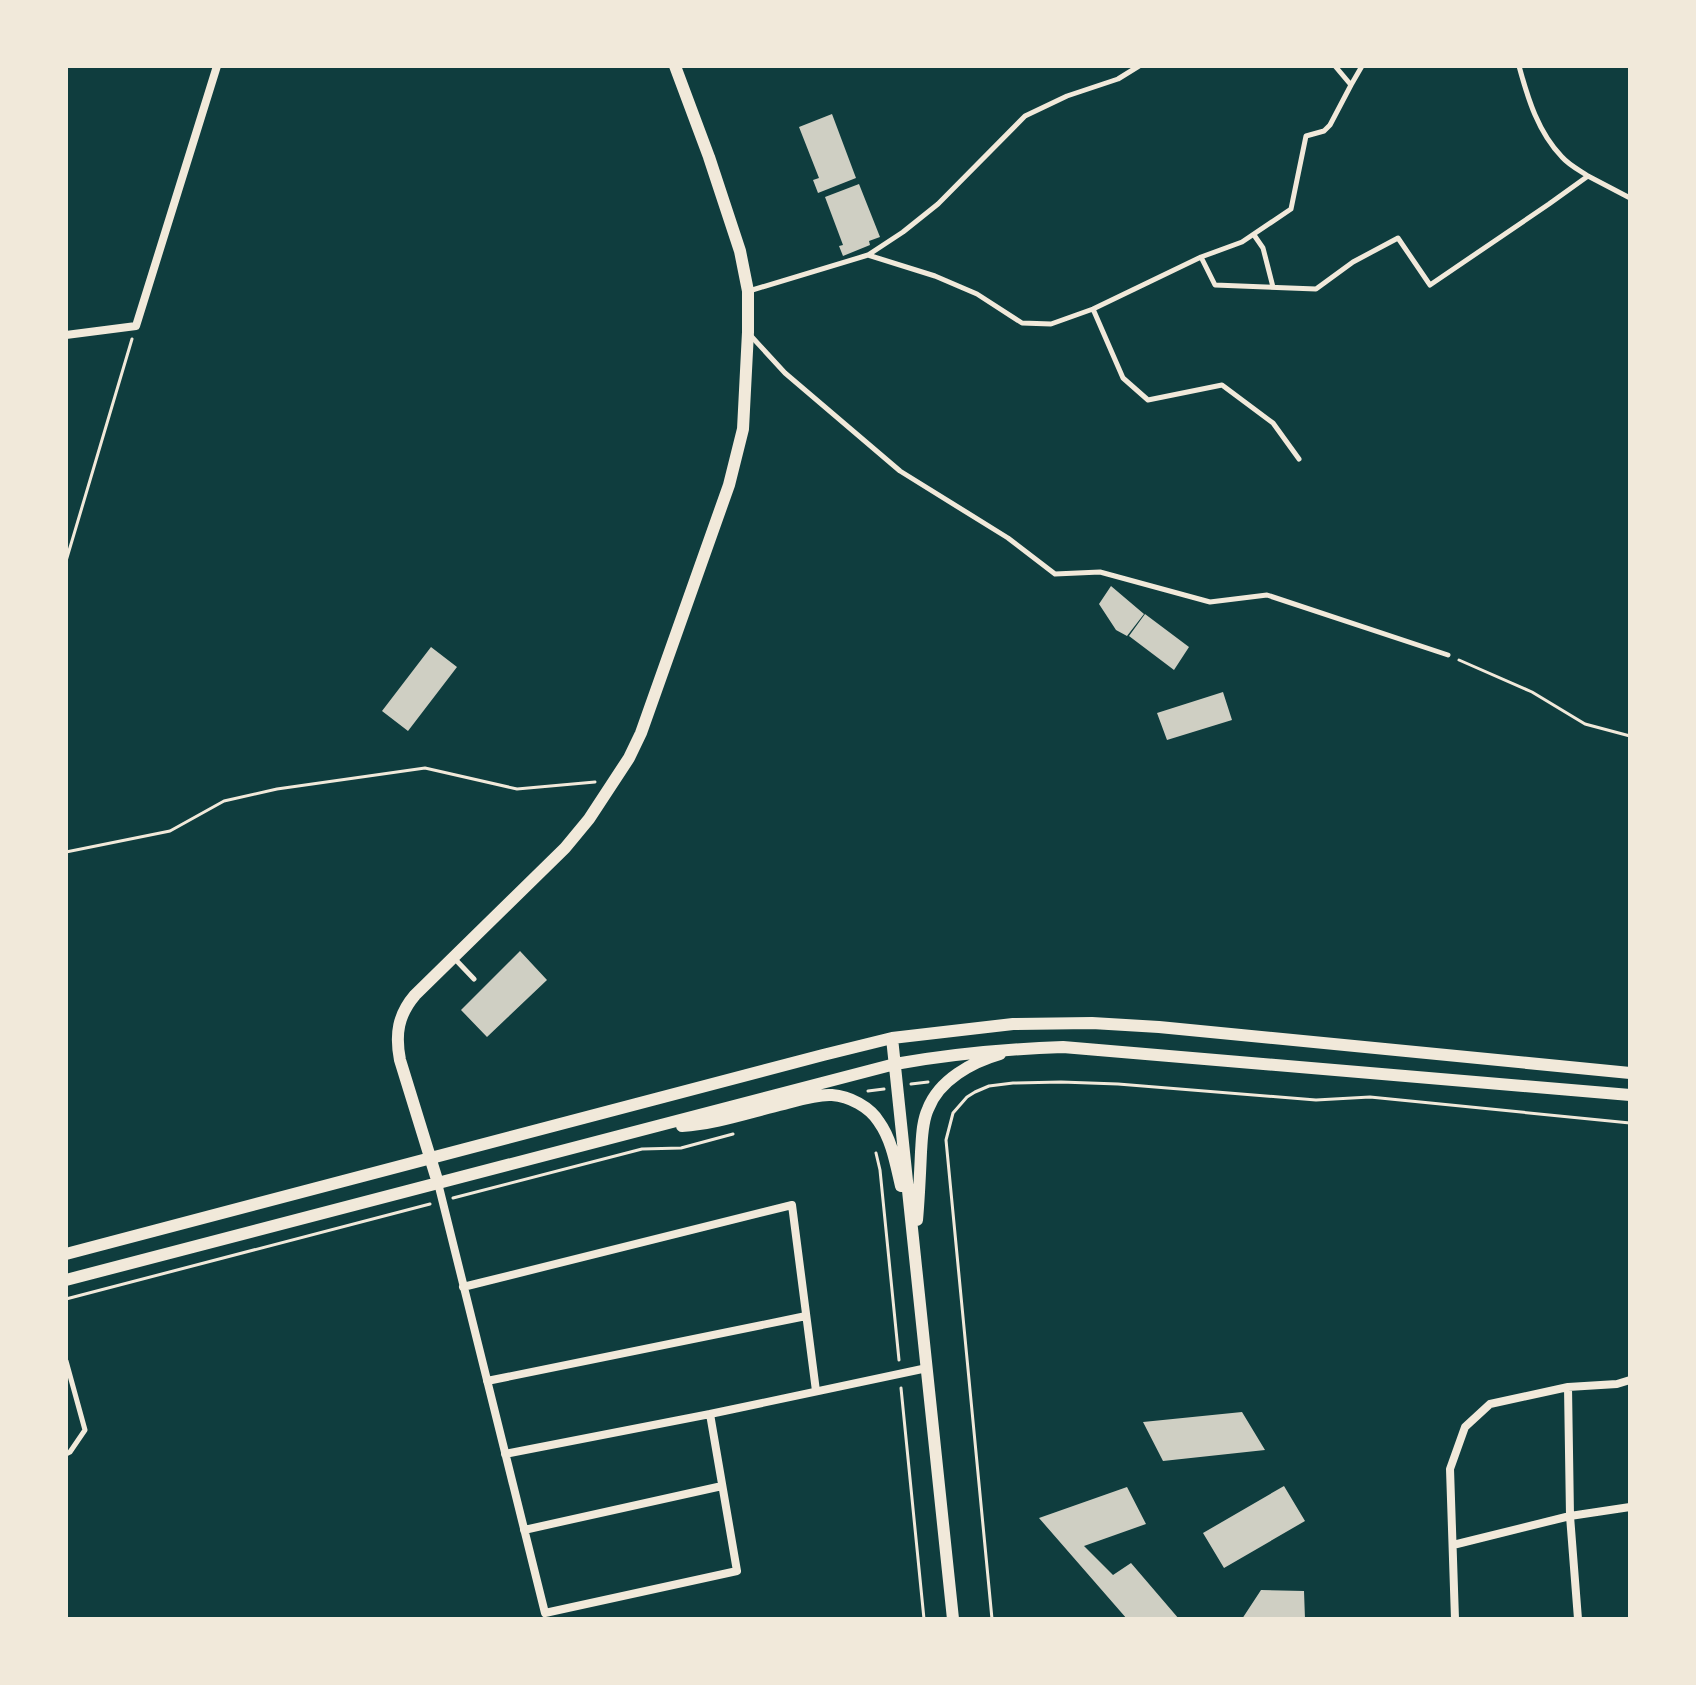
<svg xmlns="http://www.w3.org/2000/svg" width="1696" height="1685" viewBox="0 0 1696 1685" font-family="'Sofia Sans Condensed',sans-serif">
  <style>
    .building { fill: #cfcfc3 }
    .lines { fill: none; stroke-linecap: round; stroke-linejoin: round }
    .path { stroke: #f1e9da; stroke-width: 3 }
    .service { stroke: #f1e9da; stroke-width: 5 }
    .minor { stroke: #f1e9da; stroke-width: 8 }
    .tertiary { stroke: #f1e9da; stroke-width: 12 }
  </style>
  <rect width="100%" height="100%" fill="#0f3d3e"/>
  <!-- building -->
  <path class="building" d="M832,114l24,64 -38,15 -5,-13 6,-2 -20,-51z
    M859,184l21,53 -11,4 1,4 -27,11 -4,-10 4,-1 -18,-48z
    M1111,586l33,28 -17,22 -11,-6 -17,-26z
    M1145,614l44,33 -15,23 -45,-34z
    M431,647l26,20 -49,64 -26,-20z
    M1223,692l9,28 -65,20 -10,-27z
    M520,951l27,29 -60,57 -26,-27z
    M1242,1412l23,38 -102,11 -20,-39z
    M1284,1486l21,35 -81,47 -21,-35z
    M1127,1487l19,37 -62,22 29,29 18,-12 48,56h-52l-88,-101z
    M1261,1590l43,1 1,28h-63z"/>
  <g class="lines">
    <!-- path -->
    <path class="path" d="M66,561l66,-222
      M1459,660l73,32 53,32 45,12
      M66,852l104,-21 54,-30 53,-12 148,-21 92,21 78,-7
      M911,1084l17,-2
      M868,1091l16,-2
      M876,1153l4,17 19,190
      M453,1198l189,-49 39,-1 52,-14
      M66,1299l364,-95
      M901,1388l23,231
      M992,1619l-46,-479 7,-27 14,-16 8,-5 14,-6 24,-3 48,-1 57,2 198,16 54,-3 260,26"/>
    <!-- service -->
    <path class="service" d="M1335,66l16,19 11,-19
      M1588,176l42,22
      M1254,235l9,13 10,39
      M868,255l67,21 42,18 45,29 29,1 42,-15 108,-52 14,28 101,4 37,-27 45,-24 32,47 119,-81 39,-28c-9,-6 -19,-11 -26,-19 -24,-25 -34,-58 -43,-91
      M1201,257l41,-15 49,-33 15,-73 18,-5 6,-6 21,-40
      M749,291l119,-36 35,-23 35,-28 87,-88 42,-20 51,-17 21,-13
      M1093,309l30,69 25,22 74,-15 51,38 26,36
      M751,336l34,37 115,98 108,67 47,36 45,-2 110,30 57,-7 181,60
      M454,958l20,21
      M66,1361l19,69 -15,22 -4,2"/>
    <!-- minor -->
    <path class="minor" d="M66,335l70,-9 81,-260
      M438,1183l107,430 192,-42 -27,-157 -205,40
      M463,1287l329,-82 24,186
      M487,1381l319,-65
      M1568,1387l2,129 8,103
      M710,1414l217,-46
      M524,1530l198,-44
      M1453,1545l117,-29 60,-9
      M1455,1619l-5,-150 15,-42 25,-23 78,-17 49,-3 13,-4"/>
    <!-- tertiary -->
    <path class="tertiary" d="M892,1038l61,581
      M682,1126c34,-2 68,-14 102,-22 15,-4 32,-10 48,-9 17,1 38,12 47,27 13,18 17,43 22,64
      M438,1183l-38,-123c-5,-26 -2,-45 15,-65l150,-147 24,-29 40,-61 12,-25 88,-248 14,-56 5,-97v-41l-8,-40 -31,-94 -34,-91
      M917,1220c2,-22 3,-45 4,-68 1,-14 1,-30 7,-43 11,-29 44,-47 72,-55
      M66,1254l757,-199 69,-17 121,-14 79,-1 67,4 471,46
      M66,1280l829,-216c56,-10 111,-15 168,-17l567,48"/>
  </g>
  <!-- border -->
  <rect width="1696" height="1685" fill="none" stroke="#f1e9da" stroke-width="136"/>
</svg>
